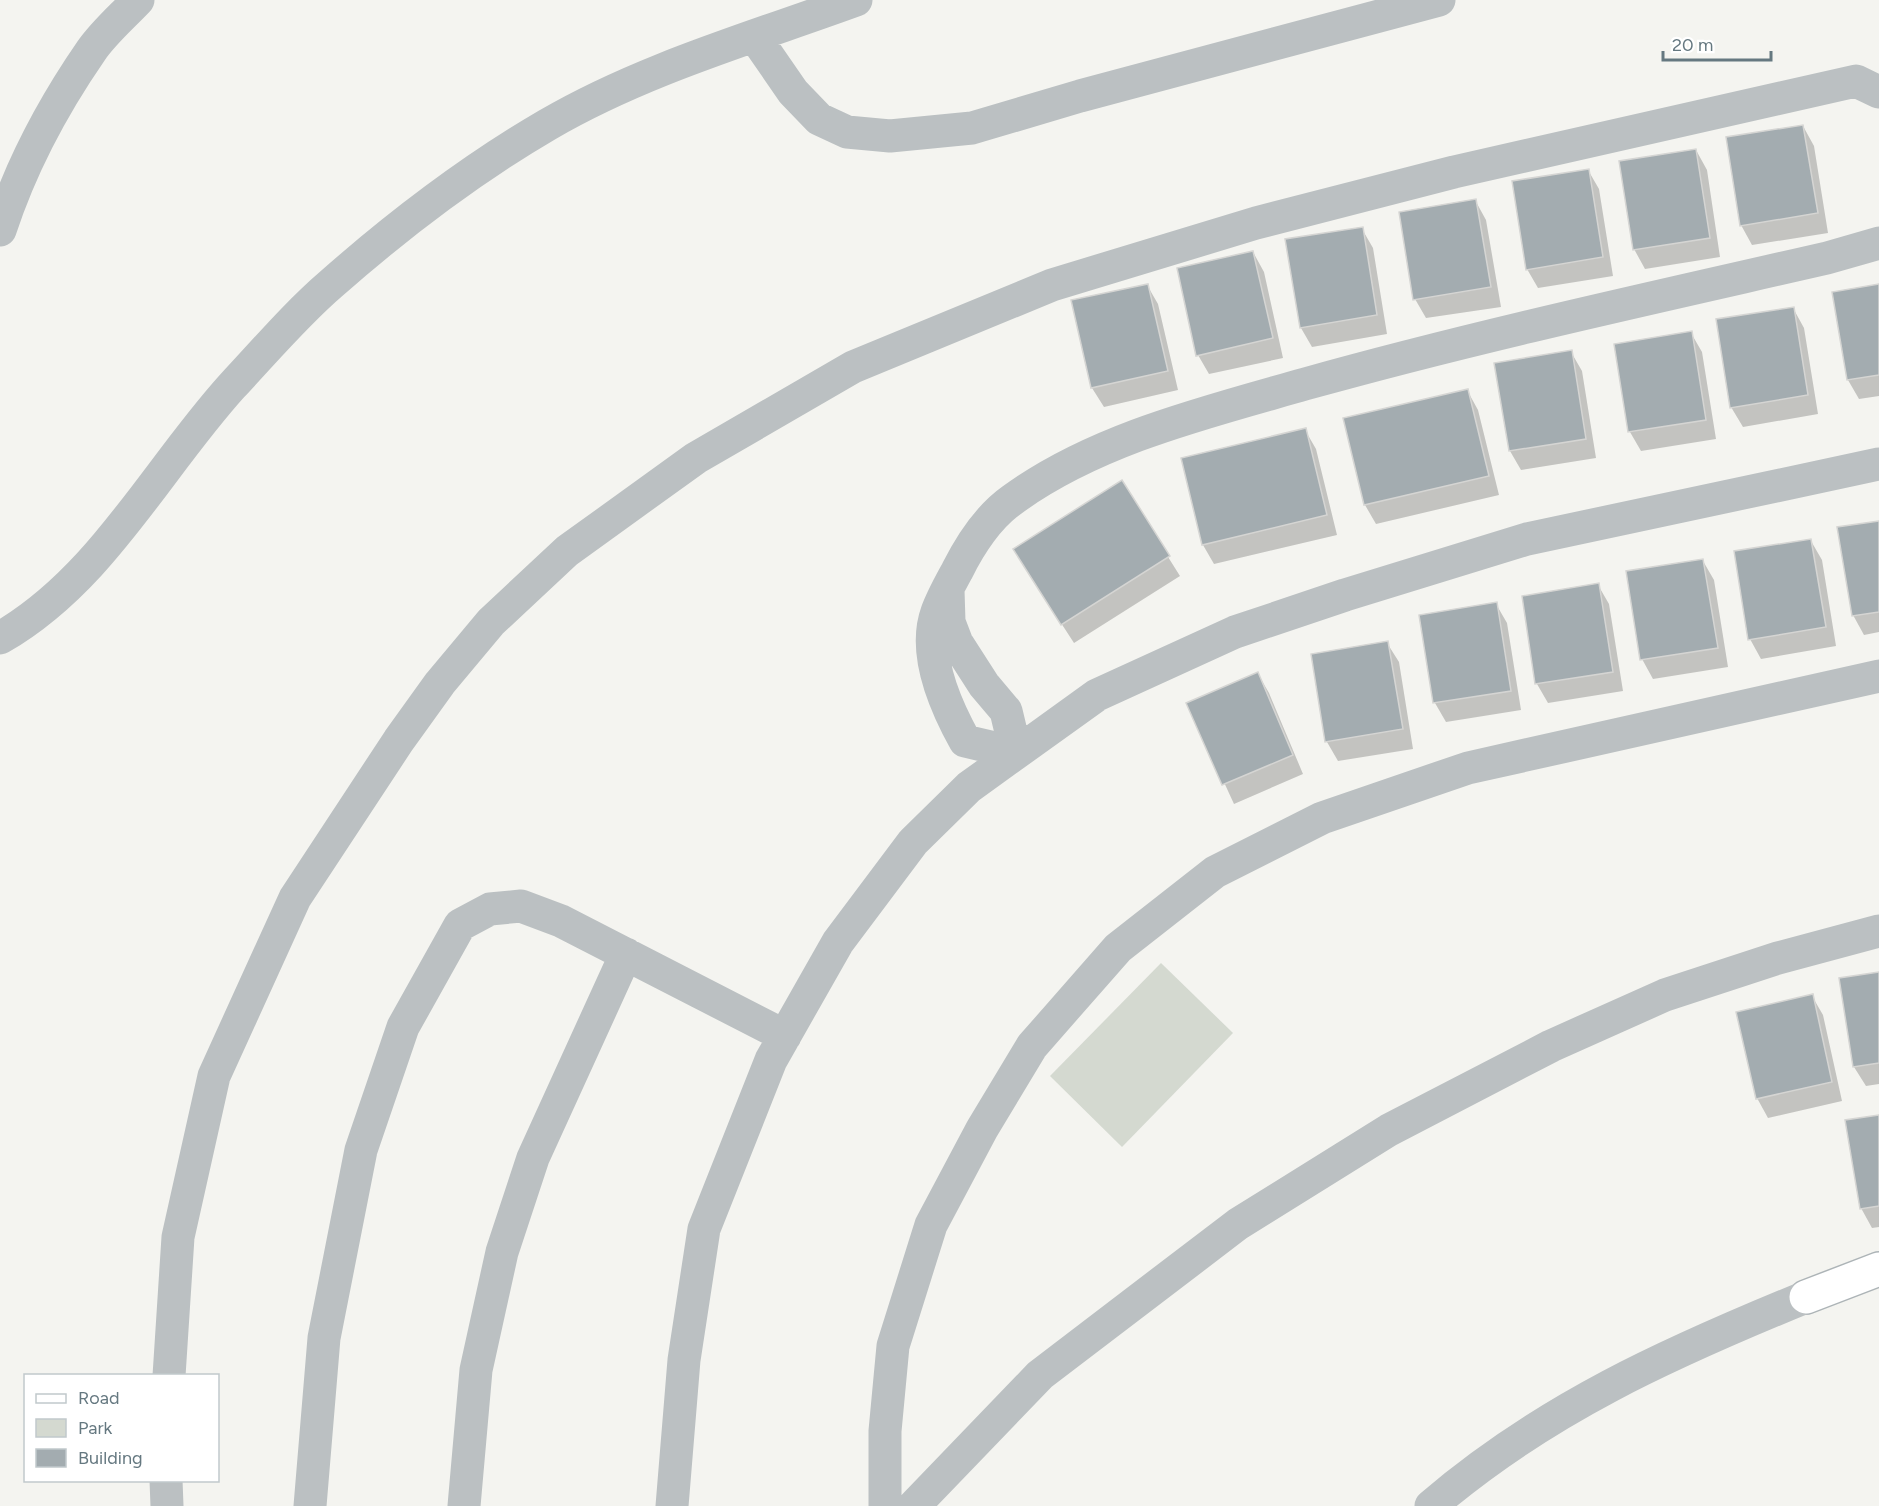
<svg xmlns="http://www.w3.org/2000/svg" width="1879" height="1506" viewBox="0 0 1879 1506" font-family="Figtree,sans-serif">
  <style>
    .green { fill: #d4d9d0 }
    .shadow { fill: #0003 }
    .building { fill: #a3acb0; stroke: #d5d5d3; stroke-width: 1.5 }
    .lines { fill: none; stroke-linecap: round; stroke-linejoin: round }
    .secondary-casing { stroke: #adb4b7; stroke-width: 36 }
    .street { stroke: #bbc0c2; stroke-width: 33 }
    .secondary { stroke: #fff; stroke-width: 33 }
  </style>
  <rect width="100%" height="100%" fill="#f4f4f0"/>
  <!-- green -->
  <path class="green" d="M1161,963l72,70 -111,114 -72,-71z"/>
  <!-- shadow -->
  <path class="shadow" d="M1803,126l11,20 14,87 -76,12 -11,-20z
    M1696,150l11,20 13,87 -75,12 -11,-20z
    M1588,170l11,19 14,87 -75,12 -11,-19z
    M1475,200l11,20 15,87 -75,11 -11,-19z
    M1362,229l11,19 14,86 -75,13 -11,-19z
    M1253,252l11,20 19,86 -74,16 -11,-19z
    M1147,285l11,19 20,86 -74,17 -12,-19z
    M1879,286v110l-20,3 -11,-19z
    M1793,308l11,20 14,86 -75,13 -12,-20z
    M1691,333l11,19 14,87 -75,12 -11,-19 -15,-86z
    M1571,352l11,19 14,87 -75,12 -11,-19 -14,-87z
    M1467,390l11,20 21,85 -123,29 -11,-19 -21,-86z
    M1305,430l11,19 21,86 -123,29 -11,-19z
    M1121,482l59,94 -106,67 -48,-74z
    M1879,522v110l-15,3 -11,-20z
    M1811,541l11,19 14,86 -75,13 -11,-20z
    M1703,561l11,19 14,87 -75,12 -11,-20z
    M1598,585l11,19 14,87 -75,12 -11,-19 -14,-87z
    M1496,604l11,19 14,87 -75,12 -11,-19 -15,-87z
    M1387,643l12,19 14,87 -75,12 -11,-19 -15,-87z
    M1258,674l11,19 34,81 -69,30 -46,-100z
    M1879,974v110l-13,2 -12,-19z
    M1812,996l11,19 19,86 -74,17 -11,-20z
    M1879,1116v111l-7,1 -11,-20z"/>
  <!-- building -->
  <path class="building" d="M1803,125l15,88 -78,13 -14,-89z
    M1696,149l14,89 -77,12 -14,-89z
    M1589,169l14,88 -77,13 -14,-89z
    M1476,199l15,88 -78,13 -14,-88z
    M1363,227l14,88 -77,13 -15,-89z
    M1253,251l20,87 -77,18 -19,-88z
    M1148,284l20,87 -77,17 -20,-88z
    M1879,284v91l-32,5 -15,-88z
    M1794,307l14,88 -78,13 -14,-89z
    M1692,331l14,89 -78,12 -14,-88z
    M1572,350l14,89 -77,12 -15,-88z
    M1468,389l21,87 -125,29 -21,-87z
    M1306,428l21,87 -125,30 -21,-87z
    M1122,480l48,76 -109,69 -48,-76z
    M1879,521v91l-27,4 -15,-89z
    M1811,539l15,88 -78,13 -14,-89z
    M1703,559l15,89 -78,12 -14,-89z
    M1599,583l14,89 -78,12 -13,-88z
    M1497,602l14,89 -78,12 -14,-88z
    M1388,641l15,88 -78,13 -14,-88z
    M1258,672l35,83 -71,30 -36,-82z
    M1879,972v91l-26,4 -14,-89z
    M1813,994l19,88 -76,17 -20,-87z
    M1879,1115v91l-19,3 -15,-89z"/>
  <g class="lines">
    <!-- secondary casing -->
    <g class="secondary-casing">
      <path id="secondary" d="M1806,1297l73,-28"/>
    </g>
    <!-- street -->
    <path class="street" d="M755,37l38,55 26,27 28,13 43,4 82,-8 108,-32 359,-96
      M0,230c21,-64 53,-124 91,-179 13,-19 32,-35 47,-51
      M948,590l1,32 8,21 27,42 22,26 10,42 -51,-12c-20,-36 -43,-88 -28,-129 5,-14 13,-28 20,-41 13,-26 31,-54 55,-71 83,-61 195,-88 293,-116 172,-48 347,-86 522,-126l52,-15
      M0,638c101,-58 156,-168 232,-252 32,-34 64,-72 99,-102 67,-59 139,-114 216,-159 96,-56 205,-87 309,-125
      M169,1376l9,-139 36,-161 81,-178 104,-158 41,-57 51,-61 76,-71 129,-93 157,-91 199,-82 204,-62 198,-51 402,-91 23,11
      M166,1480l1,26
      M310,1506l14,-168 37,-188 42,-123 57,-102 30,-16 31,-3 40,15 224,115
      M464,1506l12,-136 26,-118 31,-94 93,-204
      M672,1506l12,-146 20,-131 67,-169 67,-118 75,-100 56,-55 128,-92 138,-63 110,-37 182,-56 352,-75
      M885,1506v-75l8,-85 38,-121 51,-96 50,-83 86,-98 97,-76 107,-54 146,-50 411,-92
      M914,1506l126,-131 198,-151 151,-94 162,-84 114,-51 113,-37 101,-27
      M1431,1506c113,-97 238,-153 375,-209"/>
    <!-- secondary -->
    <use href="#secondary" class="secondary"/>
  </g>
  <!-- legend -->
  <rect x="24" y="1374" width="195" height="108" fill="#ffffff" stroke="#c1c9cc" stroke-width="1.5"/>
  <rect x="36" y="1394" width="30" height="9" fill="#ffffff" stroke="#c1c9cc" stroke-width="1.5"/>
  <text x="78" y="1404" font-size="18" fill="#657880">Road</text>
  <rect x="36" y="1419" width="30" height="18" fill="#d4d9d0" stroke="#c1c9cc" stroke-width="1.5"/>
  <text x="78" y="1434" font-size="18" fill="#657880">Park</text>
  <rect x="36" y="1449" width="30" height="18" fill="#a3acb0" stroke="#c1c9cc" stroke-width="1.5"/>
  <text x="78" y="1464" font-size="18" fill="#657880">Building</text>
  <!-- scale -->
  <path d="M1663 51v9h108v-9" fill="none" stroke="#657880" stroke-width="3"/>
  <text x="1672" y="51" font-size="18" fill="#657880" stroke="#ffffff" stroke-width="4.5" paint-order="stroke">20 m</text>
</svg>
